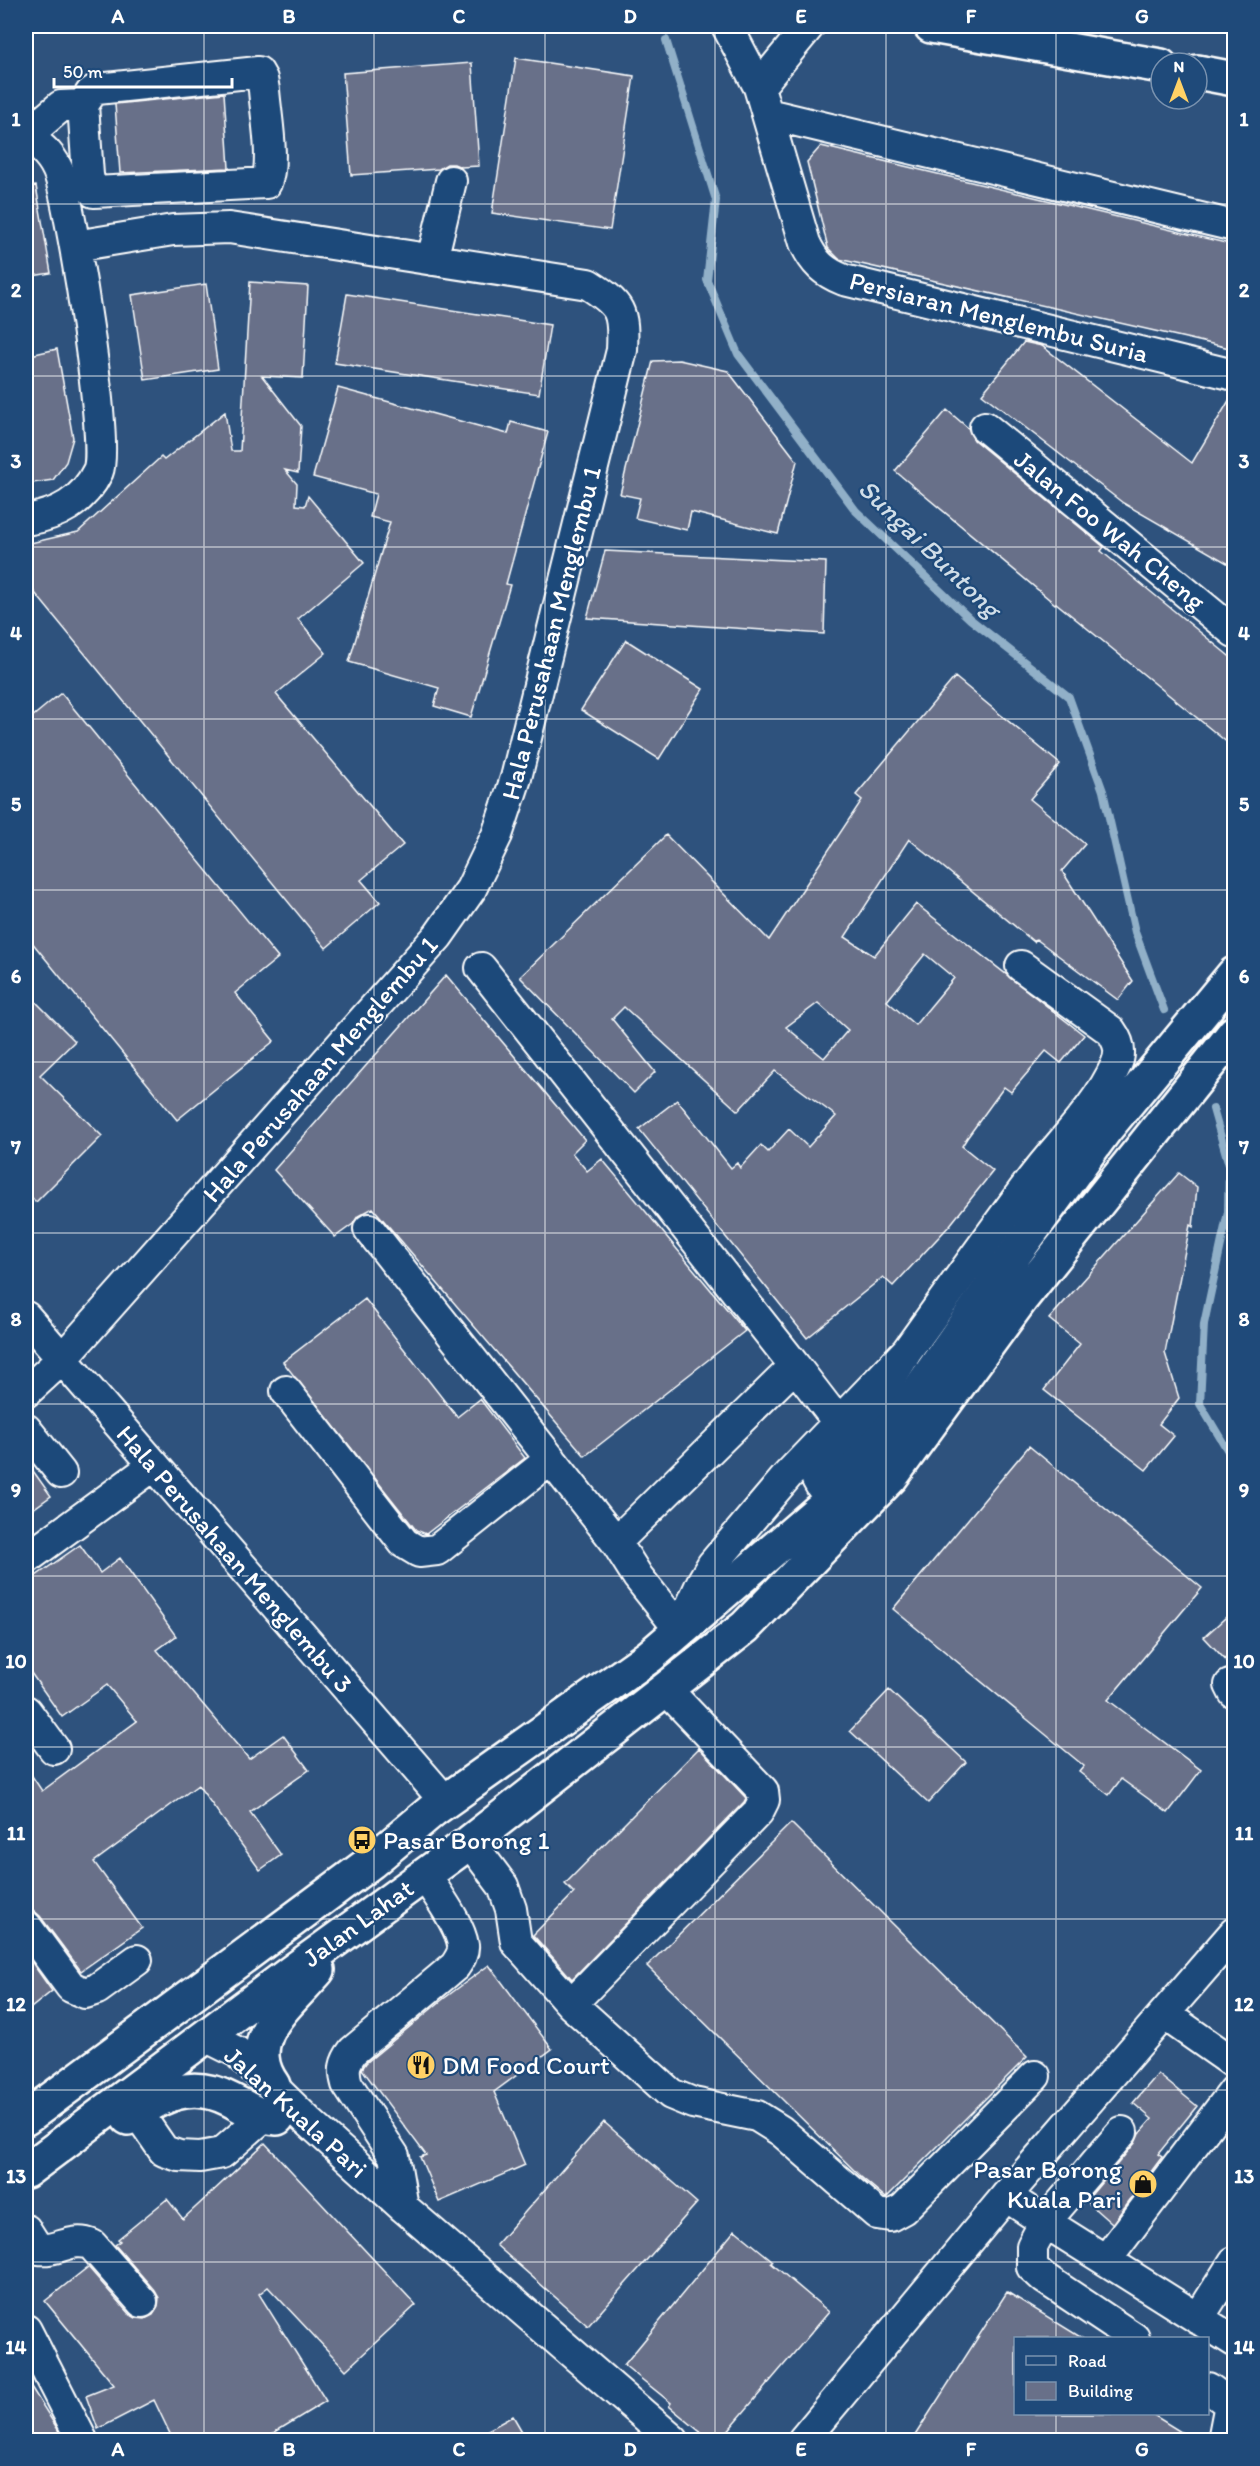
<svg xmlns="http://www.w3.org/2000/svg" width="1260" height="2466" viewBox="0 0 1260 2466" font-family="Itim,sans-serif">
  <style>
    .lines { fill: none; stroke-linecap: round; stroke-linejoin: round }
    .stream { stroke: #91b0c8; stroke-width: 8 }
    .building { fill: #687089; stroke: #fff; stroke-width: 1.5; fill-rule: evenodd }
    .minor-casing { stroke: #fff; stroke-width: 34 }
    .major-casing { stroke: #fff; stroke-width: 38 }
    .minor { stroke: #1f4a7a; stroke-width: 30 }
    .major { stroke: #1f4a7a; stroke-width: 33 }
    .grid { fill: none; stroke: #fff; stroke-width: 1.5; stroke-opacity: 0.55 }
    .labels { text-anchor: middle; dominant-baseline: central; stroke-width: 4.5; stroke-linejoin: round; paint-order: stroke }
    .street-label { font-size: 26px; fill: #fff; stroke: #1f4a7a }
    .poi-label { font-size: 26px; fill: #fff; stroke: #1f4a7a; text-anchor: start }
    .water-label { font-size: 27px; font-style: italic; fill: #d1dee8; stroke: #1f4a7a }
    .neatline { fill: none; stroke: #fff; stroke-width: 2 }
    .grid-label { font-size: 20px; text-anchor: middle; font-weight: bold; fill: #fff }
  </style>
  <rect width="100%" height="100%" fill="#2e527d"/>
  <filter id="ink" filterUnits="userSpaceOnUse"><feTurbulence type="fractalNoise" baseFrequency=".0167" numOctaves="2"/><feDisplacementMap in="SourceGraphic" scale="12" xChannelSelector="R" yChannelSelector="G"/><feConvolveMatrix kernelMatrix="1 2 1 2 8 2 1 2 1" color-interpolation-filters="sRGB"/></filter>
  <g filter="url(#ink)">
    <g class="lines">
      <!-- stream -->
      <path class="stream" d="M666,40l50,160 -9,80 31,74 118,157 114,108 99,78 34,94 32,141 29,78
        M1213,1109l16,56 -1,47 -24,112 -4,80 34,57"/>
    </g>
    <!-- building -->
    <path class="building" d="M516,58l118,18 -24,154 -118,-17z
      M472,63l7,103 -18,1 -7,-3h-7l-8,5 -88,6 -8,-102z
      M224,93l5,75 -109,5 -5,-69z
      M821,146l413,99v104l-395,-90 -11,-11 -21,-86z
      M36,186l15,87 -25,4v-90z
      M250,282l58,4 -5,92 -41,-2 39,50 -3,47 -13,-3 12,14 -1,21 9,1 3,-10 56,67 -66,56 28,34 -50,41 127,151 -42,35 19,22 -54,46 -300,-366v-38l52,-12 83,-75 3,3 61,-48 6,39h9z
      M206,284l12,85 -73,11 -13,-85z
      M347,294l203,31 -11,69 -204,-31z
      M1024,342l18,4 150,117 42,-71v175l-111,-64 -141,-109z
      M57,349l16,89 -7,24 -13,18 -27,4v-128z
      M679,360l49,11 69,90 -19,73 -87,-22 -4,18 -52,-12 5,-20 -20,-4 33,-133z
      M338,388l170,46 3,-12 37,10 -42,152 4,1 -39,132 -37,-11 5,-18 -90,-26 41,-140 -20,-5 6,-23 -63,-17z
      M947,410l21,18 6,12 130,107 -3,4 133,109v88l-178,-145 -1,1 -160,-133z
      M605,551l221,11 -2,72 -237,-16z
      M626,640l77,49 -44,70 -78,-49z
      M955,677l105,87 -30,35 55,45 -23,27 71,110 -15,19 -82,-61 -2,3 -125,-103 -64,98 29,19 42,-52 168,131 -23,28 -15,-12 -35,41 -7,-5 -37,51 -5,8 31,25 -43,54 -57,61 -10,-9 -76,61 -168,-209 38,-29 54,68 6,-5 3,5 21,-23 7,7 21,-23 19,18 28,-31 -61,-45 -37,40 -114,-104 -12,12 43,53 -21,21 -114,-116 146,-142 103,105 93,-140 -6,-5zM925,954l29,24 -39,47 -28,-24zM818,1003l30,27 -24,28 -38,-31z
      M61,693l217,265 -43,35 39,48 -97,79 -151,-185v-213z
      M446,975l139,165 -13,13 15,18 15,-12 143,172 -160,125 -212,-248 -15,8 -5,8 -18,13 -61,-67z
      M26,992l49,49 -35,34 62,61 -66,66 -10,-10z
      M1179,1173l18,14 -4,40 -3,-2 -25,128 14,45 -20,26 15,12 -28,34 -102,-80 36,-46 -31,-25z
      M365,1299l92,118 23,-18 45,59 -99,76 -10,-4 -133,-168z
      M1029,1446l173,142 -94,112 93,70 -33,43 -47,-34 -12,16 -30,-23 5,-6 -191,-157z
      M26,1461l25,35 -25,18z
      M80,1545l20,28 20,-15 56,78 -19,14 92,109 34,-24 26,35 -59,42 31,43 -21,15 -62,-85 -104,77 48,66 -61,43 -41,-55 -7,-6 -7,-1v-142l16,24 95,-70 -30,-36 -45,32 -36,-51v-83z
      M1234,1610v59l-30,-32z
      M889,1690l77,72 -38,41 -78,-72z
      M699,1748l47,50 -2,4 -172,177 -39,-44 41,-42 -9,-9z
      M791,1823l236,234 -141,141 -25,-21 -214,-211z
      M26,1954l26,37 -26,21z
      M489,1965l63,84 -58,43 31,73 -86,37 -19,-45 6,-2 -64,-86 4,-6 76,-63z
      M1158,2074l39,32 -39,48 4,3 -50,67 -26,-23 49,-58 4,-9 13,-15 -19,-16z
      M604,2122l93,81 -109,123 -92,-81z
      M265,2143l151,162 -70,65 -78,-83 -9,7 67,107 -64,39h-89l-19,-40 -56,29 -12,-33 28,-11 -69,-84 43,-34 41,47 7,4 9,1 8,-4 5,-8 1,-9 -4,-7 -40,-46 5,-4 -2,-2 49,-40 16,20z
      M735,2230l38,31 -2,2 58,49 -109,128h-10l-41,-34 2,-3 -47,-38z
      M1007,2292l75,46h-66v76h136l42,26h-282z
      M26,2379l31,49 6,12h-37z
      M513,2416l14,24h-57z"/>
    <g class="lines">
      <!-- minor casing -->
      <g class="minor-casing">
        <path id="minor" d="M727,26l32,61 46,156c9,20 19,29 39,37l390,95
          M258,72l4,7 2,11c2,26 11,71 2,93l-172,9 -4,-7 -2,-10 -5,-70 8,-12 6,-4z
          M759,87l50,-61
          M768,114l466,112
          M26,136c16,11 28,21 34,40 12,38 50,268 38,295 -15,31 -40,44 -72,49
          M26,136l35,-30 22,-1
          M432,260l19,-79
          M985,427l249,205
          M481,968l314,398
          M369,1229l247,313
          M26,1317l419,484
          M907,1351c41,-57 82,-115 124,-171 28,-37 66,-72 85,-115 6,-13 3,-23 -5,-34l-90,-65
          M286,1391l118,152 15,9 18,-2 114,-91
          M26,1392l36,-33 376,-423 33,-47 26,-54 19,-57 106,-428c2,-39 -1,-45 -34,-66l-359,-56 -56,2 -98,16
          M838,1422l-43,-56 -179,176 22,35 42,53 22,-48 10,-17 76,-90 119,-124 -39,64 -48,54 -3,10 4,7h10l17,-8
          M26,1429l35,44
          M26,1559l127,-93
          M1230,1685l4,8
          M26,1711l28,38
          M470,1842l33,44 8,23 5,33 55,62 100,90 22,9 64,13 24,15 96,83 13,2 13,-7 132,-133
          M26,1926l45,61 14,6 12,-4 40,-29
          M571,2004l187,-192 6,-12 -1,-9 -97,-102
          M1164,2014l70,49
          M207,2037l30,15 71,69 95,86 270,233
          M137,2112l27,39 15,5 21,1 22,-4 41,-36
          M1122,2132l-77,90 -13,24v21l12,11 90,60
          M1006,2196l39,26 189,119
          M403,2207l-9,-51 -47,-72c-4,-14 -3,-21 6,-33l102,-85c4,-6 9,-13 8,-21 -3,-21 -27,-52 -38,-70
          M26,2230l12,19c20,3 34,-13 54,-4l50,57
          M1106,2260l128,-169
          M1198,2319l36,-57
          M26,2330l56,110
          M1208,2388l22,16
          M803,2440l203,-244 228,-263
          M1223,2440l7,-36 4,-8"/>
      </g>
      <!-- major casing -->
      <g class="major-casing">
        <path id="major" d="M931,26l230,40
          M1197,72l37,7
          M273,2085c-33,-46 16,-81 45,-115
          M26,2118l345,-256 62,-52 217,-154 174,-150 80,-94 91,-131 110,-151 129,-156
          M128,2118c34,-23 63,-39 103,-18 15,8 28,17 46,18
          M26,2171l267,-200 177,-129 275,-215 146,-150 130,-178 213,-266"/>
      </g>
      <!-- minor -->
      <use href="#minor" class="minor"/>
      <!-- major -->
      <use href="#major" class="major"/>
    </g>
  </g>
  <!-- grid -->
  <path class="grid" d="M204,26v2414M374,26v2414M545,26v2414M715,26v2414M886,26v2414M1056,26v2312M26,204h1208M26,376h1208M26,547h1208M26,719h1208M26,890h1208M26,1062h1208M26,1233h1208M26,1404h1208M26,1576h1208M26,1747h1208M26,1919h1208M26,2090h1208M26,2262h1208M1056,2414v26"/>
  <!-- icons -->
  <defs>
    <g id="bus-disc" transform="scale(1.5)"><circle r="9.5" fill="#ffd166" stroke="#1f4a7a"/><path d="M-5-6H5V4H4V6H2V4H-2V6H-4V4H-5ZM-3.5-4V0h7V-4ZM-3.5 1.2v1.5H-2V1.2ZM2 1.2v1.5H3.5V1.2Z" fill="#111"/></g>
    <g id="restaurant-disc" transform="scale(1.5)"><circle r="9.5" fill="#ffd166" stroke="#1f4a7a"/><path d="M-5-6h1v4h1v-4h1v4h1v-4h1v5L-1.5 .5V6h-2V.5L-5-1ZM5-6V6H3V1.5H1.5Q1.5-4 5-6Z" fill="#111"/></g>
    <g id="shop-disc" transform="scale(1.5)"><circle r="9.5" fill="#ffd166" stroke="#1f4a7a"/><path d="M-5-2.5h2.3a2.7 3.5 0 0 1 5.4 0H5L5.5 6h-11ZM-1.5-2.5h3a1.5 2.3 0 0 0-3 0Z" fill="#111"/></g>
  </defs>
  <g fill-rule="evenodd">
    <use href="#bus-disc" x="362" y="1840"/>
    <use href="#restaurant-disc" x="421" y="2065"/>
    <use href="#shop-disc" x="1143" y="2184"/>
  </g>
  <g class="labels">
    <!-- street labels -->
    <g class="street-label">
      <text transform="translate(999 317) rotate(14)">Persiaran Menglembu Suria</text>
      <text transform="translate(1110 530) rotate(39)">Jalan Foo Wah Cheng</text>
      <text transform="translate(551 633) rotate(-76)">Hala Perusahaan Menglembu 1</text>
      <text transform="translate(320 1069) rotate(-49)">Hala Perusahaan Menglembu 1</text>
      <text transform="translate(235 1559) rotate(49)">Hala Perusahaan Menglembu 3</text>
      <text transform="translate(358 1923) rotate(-36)">Jalan Lahat</text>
      <text transform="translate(296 2112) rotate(42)">Jalan Kuala Pari</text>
    </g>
    <!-- poi labels -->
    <g class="poi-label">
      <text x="383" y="1840">Pasar Borong 1</text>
      <text x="442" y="2065">DM Food Court</text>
      <text x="1122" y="2169" text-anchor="end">Pasar Borong<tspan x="1122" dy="30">Kuala Pari</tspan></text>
    </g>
    <!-- water labels -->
    <g class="water-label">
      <text transform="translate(930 548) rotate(44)">Sungai Buntong</text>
    </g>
  </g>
  <!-- margin -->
  <rect width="1260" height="2466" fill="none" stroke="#1f4a7a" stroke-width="66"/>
  <!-- legend -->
  <rect x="1014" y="2337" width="195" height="78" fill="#1f4a7a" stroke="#7992af" stroke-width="1.5"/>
  <rect x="1026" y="2356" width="30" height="9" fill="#1f4a7a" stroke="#7992af" stroke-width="1.5"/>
  <text x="1068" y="2367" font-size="18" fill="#ffffff">Road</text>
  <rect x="1026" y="2382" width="30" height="18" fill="#687089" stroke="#7992af" stroke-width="1.5"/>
  <text x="1068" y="2397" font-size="18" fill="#ffffff">Building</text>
  <!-- north arrow -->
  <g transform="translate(1179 81)"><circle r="28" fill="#1f4a7a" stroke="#7992af" stroke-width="1.5"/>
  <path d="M0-4.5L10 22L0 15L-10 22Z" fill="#ffd166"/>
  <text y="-9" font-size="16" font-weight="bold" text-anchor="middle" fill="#ffffff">N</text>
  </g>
  <!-- scale -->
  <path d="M54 78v9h178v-9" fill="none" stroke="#ffffff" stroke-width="3"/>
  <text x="63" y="78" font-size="18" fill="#ffffff" stroke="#1f4a7a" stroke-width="4.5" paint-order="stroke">50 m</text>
  <rect x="33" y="33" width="1194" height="2400" class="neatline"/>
  <g class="grid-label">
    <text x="118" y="23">A</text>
    <text x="289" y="23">B</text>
    <text x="459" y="23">C</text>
    <text x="630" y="23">D</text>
    <text x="801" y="23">E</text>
    <text x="971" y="23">F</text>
    <text x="1142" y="23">G</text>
    <text x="16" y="126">1</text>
    <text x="1244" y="126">1</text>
    <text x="16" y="297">2</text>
    <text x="1244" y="297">2</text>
    <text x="16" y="468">3</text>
    <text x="1244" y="468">3</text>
    <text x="16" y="640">4</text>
    <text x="1244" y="640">4</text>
    <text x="16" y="811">5</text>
    <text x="1244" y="811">5</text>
    <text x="16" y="983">6</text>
    <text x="1244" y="983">6</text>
    <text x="16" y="1154">7</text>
    <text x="1244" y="1154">7</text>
    <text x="16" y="1326">8</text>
    <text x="1244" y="1326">8</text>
    <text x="16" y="1497">9</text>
    <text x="1244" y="1497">9</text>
    <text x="16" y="1668">10</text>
    <text x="1244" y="1668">10</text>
    <text x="16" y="1840">11</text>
    <text x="1244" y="1840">11</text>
    <text x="16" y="2011">12</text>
    <text x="1244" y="2011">12</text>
    <text x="16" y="2183">13</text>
    <text x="1244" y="2183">13</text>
    <text x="16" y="2354">14</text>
    <text x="1244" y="2354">14</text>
    <text x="118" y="2456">A</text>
    <text x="289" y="2456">B</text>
    <text x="459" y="2456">C</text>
    <text x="630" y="2456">D</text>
    <text x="801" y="2456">E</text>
    <text x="971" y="2456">F</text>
    <text x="1142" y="2456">G</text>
  </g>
</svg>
